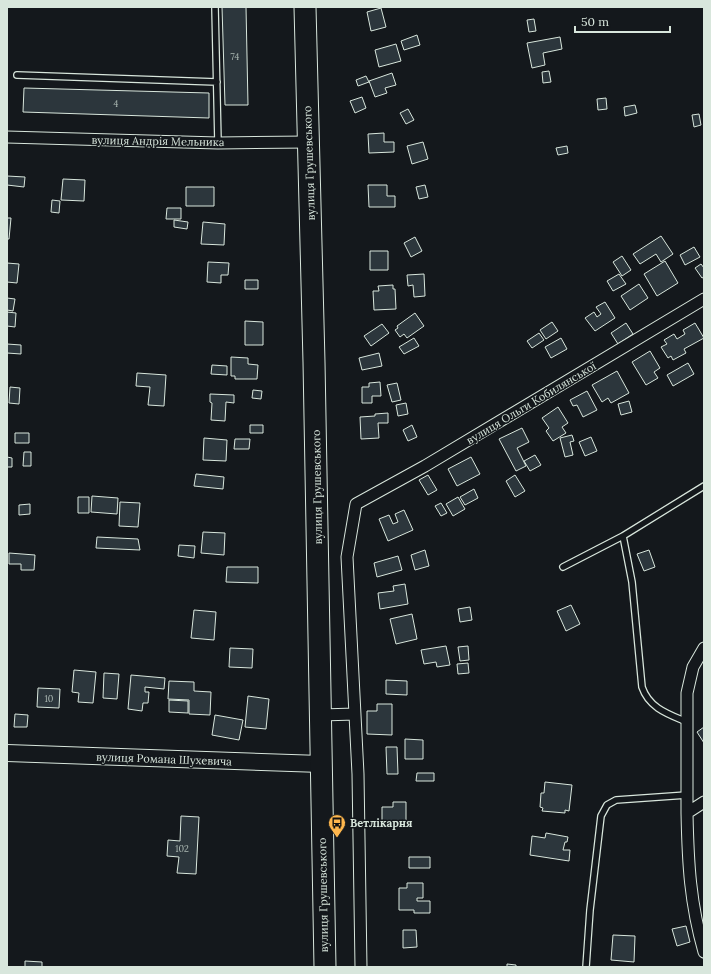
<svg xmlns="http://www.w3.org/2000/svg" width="711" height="974" viewBox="0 0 711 974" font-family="Lora,serif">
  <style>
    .building { fill: #2c363c; stroke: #d8e6dc }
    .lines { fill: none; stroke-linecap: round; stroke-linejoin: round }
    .lane-casing { stroke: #d8e6dc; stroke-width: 8 }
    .street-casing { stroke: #d8e6dc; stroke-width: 13 }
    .secondary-casing { stroke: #d8e6dc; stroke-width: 18 }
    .highway-casing { stroke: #d8e6dc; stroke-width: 23 }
    .lane { stroke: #14181c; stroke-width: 5.5 }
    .street { stroke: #14181c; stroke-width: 11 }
    .secondary { stroke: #14181c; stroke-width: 16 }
    .highway { stroke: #14181c; stroke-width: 21 }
    .labels { text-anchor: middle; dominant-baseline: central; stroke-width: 3; stroke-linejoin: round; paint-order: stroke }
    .number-label { font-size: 9px; fill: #adbab4 }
    .street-label { font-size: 11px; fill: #d8e6dc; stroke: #14181c }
    .poi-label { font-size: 11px; font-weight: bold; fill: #d8e6dc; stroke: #14181c; text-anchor: start }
  </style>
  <rect width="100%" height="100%" fill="#14181c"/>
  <!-- building -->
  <path class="building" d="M222,7h24l2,98h-23z
    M381,8l5,19 -15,4 -4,-19z
    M534,19l2,12 -7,1 -2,-12z
    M417,35l3,10 -16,5 -3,-9z
    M560,37l2,12 -19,4 2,12 -13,3 -5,-25z
    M396,44l5,17 -22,6 -4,-17z
    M549,71l2,11 -8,1 -1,-11z
    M392,73l4,12 -11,3 2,5 -12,4 -6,-16z
    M366,76l3,6 -11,4 -2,-6z
    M24,88l185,5v25l-186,-6z
    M362,97l4,11 -11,5 -5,-12z
    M606,98l1,11 -9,1 -1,-11z
    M635,105l2,8 -12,3 -1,-9z
    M408,109l6,11 -8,4 -6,-11z
    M699,114l2,11 -7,2 -2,-12z
    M384,133v9h10v10l-25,1 -1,-19z
    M423,142l5,17 -16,5 -5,-18z
    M567,146l1,7 -10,2 -2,-7z
    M7,176l18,1 -1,10 -17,-2z
    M63,179l22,1 -1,21 -23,-1z
    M368,185h19v11h8v11h-26z
    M425,185l3,12 -9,2 -3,-12z
    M186,187h28v19h-28z
    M52,200l8,1 -1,12 -8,-1z
    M167,208h14v11h-15z
    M7,218h4l-2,21h-2z
    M174,220l14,2 -1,7 -13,-2z
    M203,222l22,2 -1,21 -23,-1z
    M661,236l12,18 -12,8 -5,-8 -16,10 -7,-10z
    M415,237l7,14 -11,6 -7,-14z
    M694,247l6,10 -15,8 -5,-10z
    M370,251h18v19h-18z
    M622,256l9,14 -9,6 -9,-14z
    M665,261l13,22 -21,13 -13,-22z
    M208,262l21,1 -1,12h-7v8l-14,-1z
    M7,263l12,1 -2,19 -10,-1z
    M701,264l3,4v9l-2,1 -7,-10z
    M424,274l1,22 -11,1 -1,-12 -5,1 -1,-11z
    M619,274l7,10 -13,7 -6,-10z
    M245,280h13v9h-13z
    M639,284l9,14 -18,12 -9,-14z
    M393,285v4h2l1,20 -22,1 -1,-19h6l-1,-5z
    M7,298l8,1 -2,12 -6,-1z
    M605,302l10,16 -20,13 -10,-13 9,-6 3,5 4,-3 -5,-7z
    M7,312l9,1 -1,14 -8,-1z
    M415,313l9,13 -17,12 -3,-4 -4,3 -5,-7 3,-2 -1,-2z
    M245,321l18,1v23h-18z
    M552,322l6,9 -12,8 -6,-9z
    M626,323l7,11 -15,10 -7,-11z
    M695,323l9,15 -20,11 2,4 -13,7 -2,-4 -3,2 -7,-11 6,-3 -3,-4 10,-6 3,5 8,-5 -2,-4z
    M382,324l7,9 -18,13 -7,-10z
    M539,333l5,7 -12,8 -5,-7z
    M414,338l5,8 -15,8 -5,-7z
    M561,338l6,11 -16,9 -6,-11z
    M7,344l14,1v9l-14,-1z
    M650,351l10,17 -6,4 4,6 -12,7 -14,-23z
    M379,353l3,13 -20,4 -3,-12z
    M231,357l17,1v6l10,1 -1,14h-22v-3h-4z
    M688,363l6,11 -21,12 -6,-11z
    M212,365l15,1v9l-16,-1z
    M617,371l12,22 -18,10 -3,-5 -6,4 -10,-17z
    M137,373l29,2 -2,31 -16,-1 2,-18 -14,-1z
    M380,382l1,14h-9v7h-10v-16h7v-4z
    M397,383l4,17 -9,2 -5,-17z
    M10,387l10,1 -1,16 -10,-1z
    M253,390l9,1 -1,8 -9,-1z
    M587,391l10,19 -14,7 -6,-12 -4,1 -3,-6z
    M210,394l24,1v8l-8,-1 -1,19 -14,-1 1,-17 -2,-1z
    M629,401l3,11 -11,3 -3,-11z
    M406,403l2,11 -10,2 -2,-11z
    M558,407l10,16 -6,4 4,6 -13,8 -7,-10 3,-3 -7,-10z
    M388,413v10h-10l1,15 -18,1 -1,-22 15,-1v-2z
    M250,425h13v8h-13z
    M412,425l5,12 -9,4 -5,-11z
    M522,428l7,14 -12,6 9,18 -10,5 -17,-32z
    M15,433h14v10h-14z
    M572,435l2,6 -4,1 3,13 -8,2 -5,-19z
    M591,437l6,14 -12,5 -6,-14z
    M204,438l23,2 -1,21 -23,-1z
    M235,439h15l-1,10h-15z
    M24,452h7v14h-8z
    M535,455l6,10 -11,6 -6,-10z
    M7,457l5,1v9h-5z
    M471,457l9,17 -23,12 -9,-17z
    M196,474l28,3 -1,12 -29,-3z
    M428,475l9,15 -9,5 -9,-15z
    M515,475l10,16 -10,6 -9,-16z
    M474,489l4,9 -13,7 -5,-8z
    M92,496l26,2 -1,16 -26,-2z
    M78,497h11v16h-11z
    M458,497l7,12 -12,7 -7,-12z
    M120,502l20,1 -2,24 -19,-1z
    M441,503l6,10 -6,3 -6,-10z
    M30,504v10l-11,1v-10z
    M404,510l9,20 -25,11 -9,-22 10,-4 4,9 5,-2 -3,-8z
    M203,532l22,1 -1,22 -23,-2z
    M97,537l41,2 2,11 -44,-2z
    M179,545l16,1 -1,12 -16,-2z
    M425,550l4,16 -14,4 -4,-15z
    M649,550l6,17 -11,4 -7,-17z
    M9,553l26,2 -1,15h-13v-6h-12z
    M398,556l4,14 -25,7 -3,-14z
    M227,567h31v16l-32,-1z
    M405,584l3,20 -28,5 -2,-16 16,-2 -1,-5z
    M571,605l9,19 -14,7 -9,-20z
    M470,607l2,13 -12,2 -2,-13z
    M194,610l22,2 -2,28 -23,-2z
    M412,614l5,25 -21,5 -6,-25z
    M446,646l4,19 -13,2 -1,-5 -12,2 -3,-14z
    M468,646l1,14 -9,1 -2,-14z
    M230,648l23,1 -1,19 -23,-1z
    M468,663l1,10 -11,1 -1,-10z
    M74,670l22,2 -3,31 -15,-1 1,-9 -7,-1z
    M104,673l15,1 -2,25 -14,-1z
    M131,675l34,3 -1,11 -19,-2v5h4l-1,11h-5l-1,8 -14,-2z
    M386,680l21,1v14l-21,-1z
    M169,681l25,1v9l17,1 -1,23 -21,-1v-14l-21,-1z
    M38,688l22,1 -1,19 -22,-1z
    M248,696l21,3 -3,30 -21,-2z
    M169,700l19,1v12l-19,-1z
    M377,704h15v31l-25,-1v-23h10z
    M15,714l13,1 -1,12h-13z
    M215,715l28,5 -4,20 -27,-5z
    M704,727v16l-7,-11z
    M405,739l18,1v19h-18z
    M386,747h11l1,27h-11z
    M417,773h17v8h-18z
    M545,782l27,3 -3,26 -4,-1v3l-23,-2 1,-3 -3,-1 1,-14h3z
    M393,802h13v21l-24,1v-17h11z
    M181,816l18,1 -3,57 -19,-1 2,-16 -12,-1 1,-16 12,1z
    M546,833l22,4 -1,5h-2l-2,8h7l-1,11 -39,-6 2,-19 13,2z
    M409,857h21v11h-21z
    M407,883h16v15h-6v3h13v12h-16v-3h-15v-22h8z
    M686,926l4,16 -13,4 -5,-17z
    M403,930h13l1,17 -14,1z
    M613,935l22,1 -1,26 -23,-2z
    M25,961l17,1v5h-17z
    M507,964l9,1v2h-9z"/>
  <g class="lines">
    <!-- lane casing -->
    <g class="lane-casing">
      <path id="lane" d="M215,7l3,136
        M17,75l200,7
        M623,536l81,-50
        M563,567l60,-31 9,46 10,105c7,21 26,27 45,35
        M586,967l4,-57 11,-94 6,-11 9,-5 71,-5"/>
    </g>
    <!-- street casing -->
    <g class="street-casing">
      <path id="street" d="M7,137l211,6 90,-1
        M321,715l34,-1
        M704,802l-17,11c1,50 3,90 17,139
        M687,813v-120l6,-26 11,-19
        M361,967l-3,-193 -11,-217 9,-53 69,-38 279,-167"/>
    </g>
    <!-- secondary casing -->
    <g class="secondary-casing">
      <path id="secondary" d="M7,753l314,11"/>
    </g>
    <!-- highway casing -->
    <g class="highway-casing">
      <path id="highway" d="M305,7l9,355 11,605"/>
    </g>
    <!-- lane -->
    <use href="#lane" class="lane"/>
    <!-- street -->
    <use href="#street" class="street"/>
    <!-- secondary -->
    <use href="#secondary" class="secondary"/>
    <!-- highway -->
    <use href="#highway" class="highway"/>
  </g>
  <!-- icons -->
  <defs>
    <g id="bus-pin" transform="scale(0.9)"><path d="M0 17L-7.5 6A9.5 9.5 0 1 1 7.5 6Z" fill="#ffb74d" stroke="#14181c"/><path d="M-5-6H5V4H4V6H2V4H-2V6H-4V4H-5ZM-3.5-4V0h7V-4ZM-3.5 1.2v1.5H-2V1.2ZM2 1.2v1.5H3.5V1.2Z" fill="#111"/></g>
  </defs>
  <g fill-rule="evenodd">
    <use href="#bus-pin" x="337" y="823"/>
  </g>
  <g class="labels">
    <!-- number labels -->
    <g class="number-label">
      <text x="235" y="56">74</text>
      <text x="116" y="103">4</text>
      <text x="49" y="698">10</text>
      <text x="182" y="848">102</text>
    </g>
    <!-- street labels -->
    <g class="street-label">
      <text transform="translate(158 141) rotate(1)">вулиця Андрія Мельника</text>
      <text transform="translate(309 163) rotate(-92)">вулиця Грушевського</text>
      <text transform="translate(531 403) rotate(-31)">вулиця Ольги Кобилянської</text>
      <text transform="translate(317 487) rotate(-91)">вулиця Грушевського</text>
      <text transform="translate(164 759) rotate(2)">вулиця Романа Шухевича</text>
      <text transform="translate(323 895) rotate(-91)">вулиця Грушевського</text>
    </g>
    <!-- poi labels -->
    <g class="poi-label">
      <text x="350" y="823">Ветлікарня</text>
    </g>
  </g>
  <!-- border -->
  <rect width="711" height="974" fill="none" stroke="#d8e6dc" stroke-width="16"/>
  <!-- scale -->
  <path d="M575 26v6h95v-6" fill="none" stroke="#d8e6dc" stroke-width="2"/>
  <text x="581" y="26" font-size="12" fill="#d8e6dc" stroke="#14181c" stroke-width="3" paint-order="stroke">50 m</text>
</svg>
